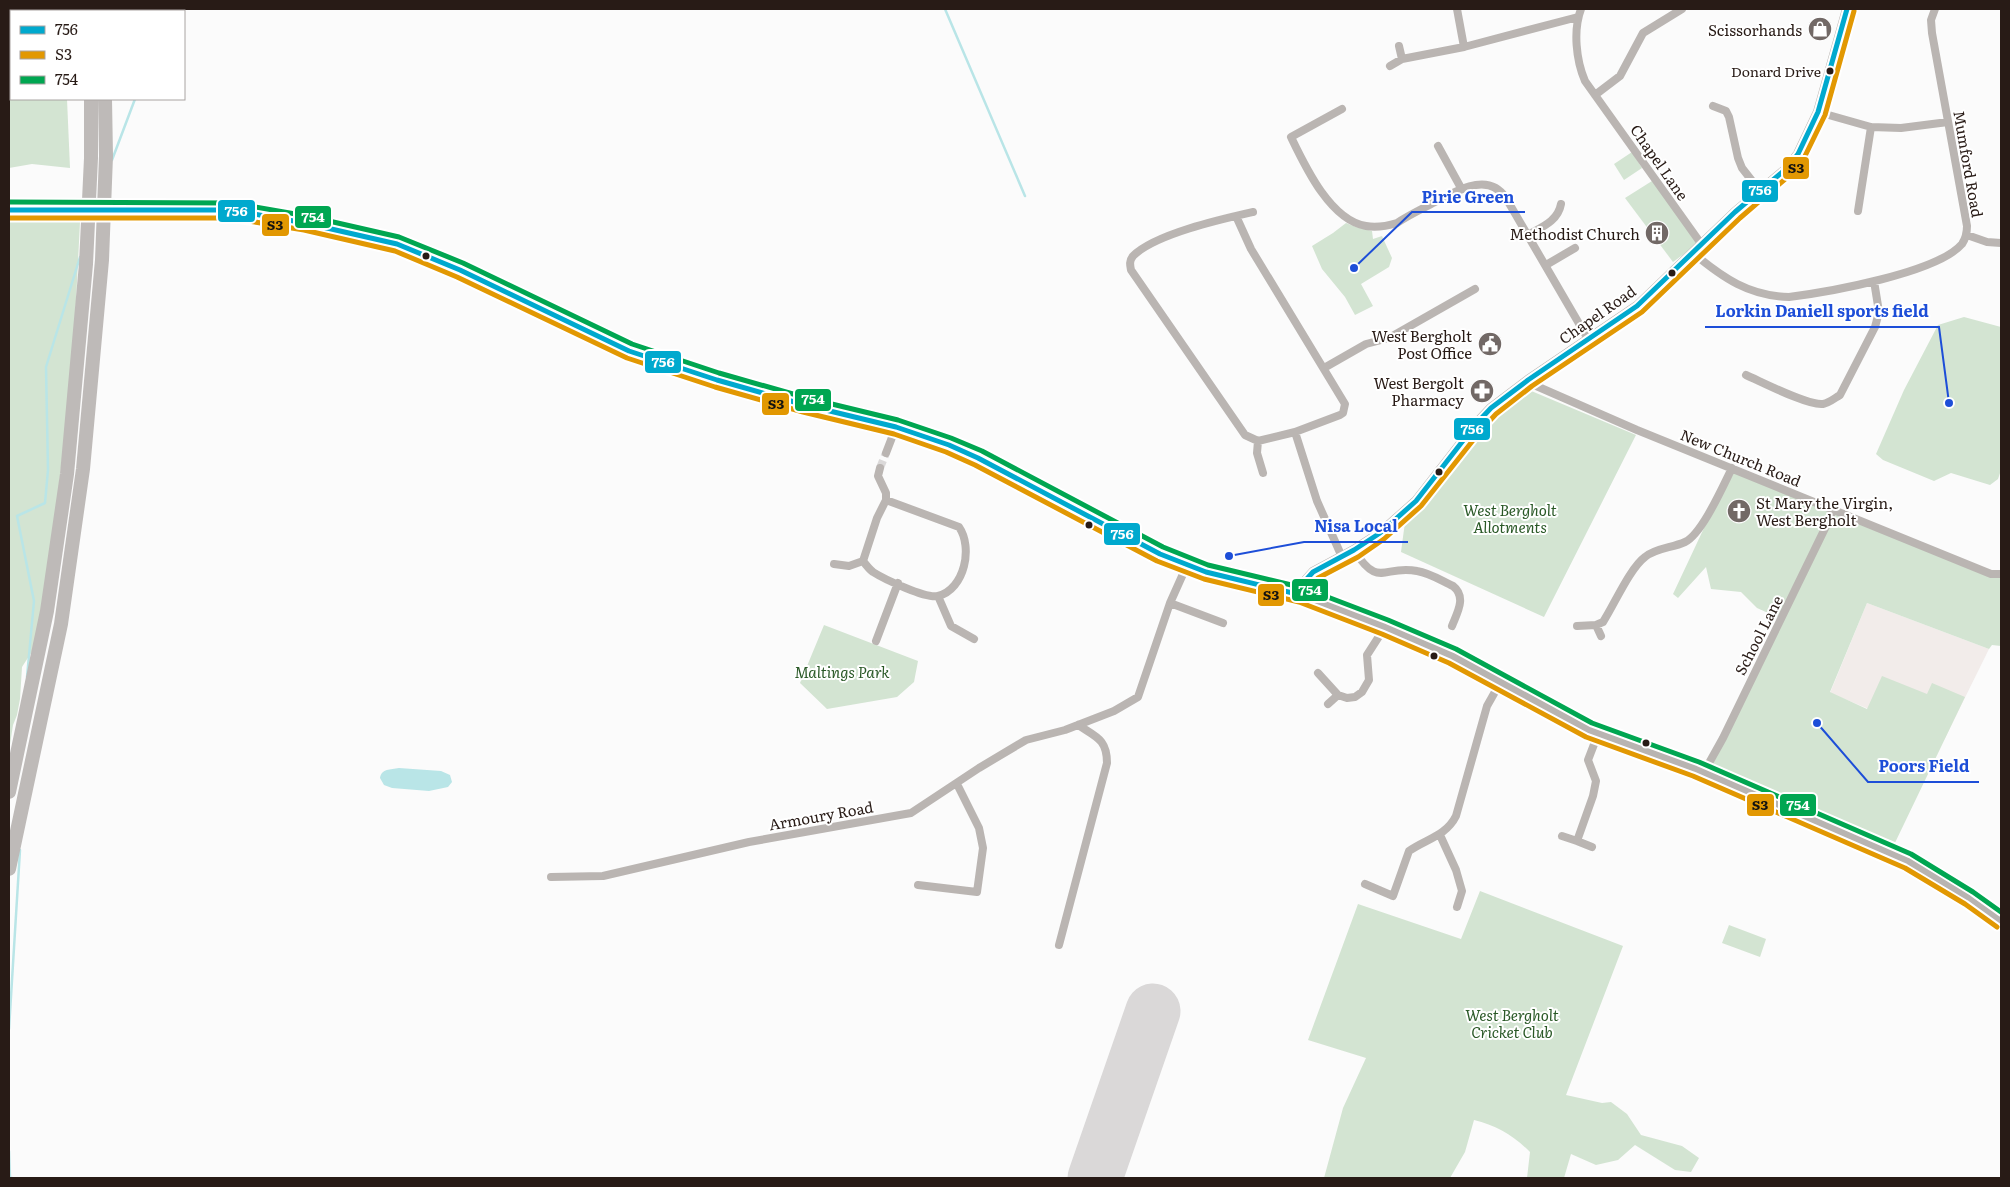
<svg xmlns="http://www.w3.org/2000/svg" width="2010" height="1187" viewBox="0 0 2010 1187" font-family="Literata,serif">
  <style>
    .built { fill: #f2ecea }
    .green { fill: #d3e4d2 }
    .water { fill: #b9e5e7 }
    .lines { fill: none; stroke-linecap: round; stroke-linejoin: round }
    .stream { stroke: #b9e5e7; stroke-width: 2.5 }
    .runway { stroke: #dad8d8; stroke-width: 55 }
    .minor-tunnel { stroke: #dbd9d9; stroke-width: 8; stroke-dasharray: 8 4; stroke-linecap: butt }
    .minor { stroke: #bab5b2; stroke-width: 8 }
    .tertiary { stroke: #bab5b2; stroke-width: 10 }
    .secondary { stroke: #b8b4b1; stroke-width: 11 }
    .trunk { stroke: #bebab8; stroke-width: 14 }
    .secondary-bridge { stroke: #b8b4b1; stroke-width: 11 }
    .bus-1-casing { stroke: #fff; stroke-width: 9 }
    .bus-2-casing { stroke: #fff; stroke-width: 9 }
    .bus-3-casing { stroke: #fff; stroke-width: 9 }
    .bus-1 { stroke: #00a9ce; stroke-width: 5 }
    .bus-2 { stroke: #e29802; stroke-width: 5 }
    .bus-3 { stroke: #00a651; stroke-width: 5 }
    .bus-dot { fill: #281b16; stroke: #fff; stroke-width: 2 }
    .labels { text-anchor: middle; dominant-baseline: central; stroke-width: 4; stroke-linejoin: round; paint-order: stroke }
    .bus-label { font-size: 14px; fill: #281b16; stroke: #fff; text-anchor: end }
    .poi-label { font-size: 15px; fill: #281b16; stroke: #fff; text-anchor: end }
    .street-label { font-size: 15px; fill: #281b16; stroke: #fff }
    .park-label { font-size: 15px; font-style: italic; fill: #295826; stroke: #fff }
    .leader { fill: none; stroke: #1d4ed8; stroke-width: 2 }
    .callout-dot { fill: #1d4ed8; stroke: #fff; stroke-width: 2 }
    .callout-label { font-size: 16px; text-anchor: middle; font-weight: bold; fill: #1d4ed8; stroke: #fff; stroke-width: 4; stroke-linejoin: round; paint-order: stroke }
    .line-badge { stroke: #fff; stroke-width: 2 }
    .badge-label { font-size: 14px; text-anchor: middle; font-weight: bold; fill: #fff }
    .pale-badge-label { font-size: 14px; text-anchor: middle; font-weight: bold; fill: #111 }
  </style>
  <rect width="100%" height="100%" fill="#fbfbfb"/>
  <!-- built -->
  <path class="built" d="M1867,603l122,46 -45,91 -114,-47z"/>
  <!-- green -->
  <path class="green" d="M9,9h55v2h-53v88h56l3,69 -38,-4 -23,4z
    M1632,152l10,16 -18,12 -10,-16z
    M1652,181l47,62 -26,19 -48,-64z
    M9,219l71,3 -7,139 -31,275 -20,31 -2,32 -3,16 -4,10 -4,26v-504l1,-4h-1z
    M1346,223l10,4 16,4 1,8 9,-3 10,22 -3,9 -28,17 12,22 -18,9 -10,-18 -23,-28 -10,-23 21,-13z
    M1964,317l37,10v143l-3,9 -8,6 -39,-12 -17,8 -51,-21 -7,-6 28,-64 34,-65z
    M1529,390l107,45 -92,182 -143,-65 4,-30 30,-31 58,-72z
    M1734,472l95,38 -41,94 -11,13 -20,-9 -16,-16 -30,-3 -5,-22 -28,31 -5,-4 39,-83z
    M1835,512l158,66h8v68l-9,-1 -3,4 -122,-46 -37,89 37,17 15,-33 45,18 5,-11 33,14 -73,152 -183,-80z
    M824,625l94,36 -4,21 -17,15 -70,12 -27,-26z
    M1480,891l143,55 -57,149 36,8 9,-1 16,12 14,21 41,11 17,12 -8,14 -16,-2 -40,-25 -17,15 -22,5 -25,-11 -7,24h-37l3,-26c-16,-16 -34,-27 -56,-32l-9,32 -15,26h-126l19,-70 23,-50 -58,-18 50,-136 103,35z
    M1729,925l37,14 -6,18 -38,-14z"/>
  <!-- water -->
  <path class="water" d="M399,768l42,3 9,4 2,7 -4,5 -19,4 -37,-3 -8,-3 -4,-7c2,-10 10,-8 19,-10z"/>
  <g class="lines">
    <!-- stream -->
    <path class="stream" d="M945,9l80,187
      M168,11l1,-2
      M112,160l23,-61
      M27,677l7,-76 -17,-85 28,-13 3,-33 -2,-103 34,-110
      M9,1029l11,-179
      M9,1151l1,27h2"/>
    <!-- runway -->
    <path class="runway" d="M1095,1178l58,-167"/>
    <!-- minor-tunnel -->
    <path class="minor-tunnel" d="M880,468l6,-15"/>
    <!-- minor -->
    <path class="minor" d="M1457,9l7,38
      M1581,9c-8,21 -5,51 4,72l117,164
      M1399,46l3,13
      M1390,66l12,-7 62,-12 114,-30
      M1595,95l25,-19 23,-43 39,-24
      M1713,106l13,5 3,6 9,41 4,10 18,23
      M1342,109l-51,28c14,29 39,83 75,89 11,2 21,0 31,-3 12,-8 25,-14 38,-21 22,-11 53,-31 71,-4l82,141
      M1818,112l53,15 30,1 47,-6
      M1438,146l23,42
      M1858,211l13,-84
      M1253,212c-31,7 -98,22 -120,44 -4,5 -3,9 -2,14l114,165 13,6 37,-9 22,69 25,56
      M1236,216l15,33 94,155 -2,9 -3,2 -45,17
      M1528,235c14,-8 30,-14 33,-31
      M1967,235l20,7 14,1
      M1693,253c30,25 56,43 96,44 39,-5 148,-24 173,-53 4,-6 5,-11 5,-18l-35,-193 -1,-13 4,-11
      M1546,265l29,-17
      M1324,368l42,-24 23,-6 86,-49
      M1746,375c16,7 62,31 77,29 6,-1 12,-6 17,-9l35,-68 4,-15 -5,-31
      M1528,380l6,5 103,45 354,144h10
      M1258,441l-1,12 6,20
      M886,453l10,-26
      M880,468l-2,8 8,17v7l-9,18 -14,43c3,4 6,8 10,11 11,7 53,27 65,24 27,-7 35,-49 21,-69l-73,-27
      M1354,550c25,40 30,14 63,21 13,2 25,10 36,15 14,11 4,27 -1,40
      M834,564l15,2 14,-5
      M938,596l13,30 23,13
      M1170,603l53,20
      M1596,625l5,11
      M1577,626l19,-1 7,-3c11,-17 27,-54 42,-65 11,-9 27,-9 40,-15 17,-8 38,-56 47,-74
      M876,641l22,-58
      M1318,673l20,22 9,3 8,-1 7,-5 7,-12 -2,-25 18,-28
      M1328,704l10,-9
      M1704,772l19,-34 108,-222 1,-8
      M1440,835l16,35 6,21 -5,16
      M1562,836l15,5
      M1592,847l-15,-6 16,-45 3,-15 -8,-21 10,-26
      M551,877l52,-1 146,-34 162,-29 68,-45 47,-28 39,-10 49,-19 24,-14 32,-94 17,-38
      M1365,884l28,12 16,-45c17,-12 37,-15 47,-35l31,-110 13,-23
      M918,885l59,7 6,-44 -4,-20 -22,-44
      M1059,945l48,-182c0,-24 -11,-26 -29,-38"/>
    <!-- tertiary -->
    <path class="tertiary" d="M1301,595l4,-14 8,-9 41,-22 26,-17 36,-32 60,-77 15,-16 37,-28 109,-74 98,-94 51,-43 12,-15 20,-42 29,-103"/>
    <!-- secondary -->
    <path class="secondary" d="M9,210l42,1
      M137,210h94l74,13 92,21 63,26 169,81 88,29 88,25 91,22 53,18 29,13 149,80 33,16 46,18 95,23 84,32 67,29 137,74 107,39 212,92 61,37 32,23"/>
    <!-- trunk -->
    <path class="trunk" d="M91,9v2
      M104,9v2
      M9,792l38,-181 20,-137 19,-210 5,-106v-59
      M9,869l52,-245 22,-155 19,-209 4,-104 -1,-57"/>
    <!-- secondary-bridge -->
    <path class="secondary-bridge" d="M51,211l86,-1"/>
    <!-- bus-1 casing -->
    <g class="bus-1-casing">
      <path id="bus-1" d="M9,210h222l74,13 92,21 63,26 169,81 88,29 88,25 91,22 53,18 29,13 182,96 46,18 95,23
        M1301,595l4,-14 8,-9 41,-22 26,-17 36,-32 60,-77 15,-16 37,-28 109,-74 98,-94 51,-43 12,-15 20,-42 29,-103"/>
    </g>
    <!-- bus-2 casing -->
    <g class="bus-2-casing">
      <path id="bus-2" d="M9,218h221l74,12 91,21 62,26 170,81 88,29 88,25 91,22 52,18 29,13 182,96 47,18 95,23 83,32 67,29 137,74 107,39 212,92 60,36 32,23
        M1308,597l4,-12 6,-7 40,-21 26,-18 37,-33 61,-77 14,-15 36,-28 110,-74 98,-94 51,-44 13,-16 21,-43 29,-104"/>
    </g>
    <!-- bus-3 casing -->
    <g class="bus-3-casing">
      <path id="bus-3" d="M9,202l223,1 75,13 92,21 64,26 169,81 87,29 88,25 91,22 53,18 31,13 181,96 45,18 96,23 84,32 68,29 136,74 107,39 212,92 62,38 28,20"/>
    </g>
    <!-- bus-1 -->
    <use href="#bus-1" class="bus-1"/>
    <!-- bus-2 -->
    <use href="#bus-2" class="bus-2"/>
    <!-- bus-3 -->
    <use href="#bus-3" class="bus-3"/>
  </g>
  <!-- icons -->
  <defs>
    <g id="shop-disc" transform="scale(1.25)"><circle r="9.5" fill="#726966" stroke="#fff"/><path d="M-5-2.5h2.3a2.7 3.5 0 0 1 5.4 0H5L5.5 6h-11ZM-1.5-2.5h3a1.5 2.3 0 0 0-3 0Z" fill="#fff"/></g>
    <g id="building-disc" transform="scale(1.25)"><circle r="9.5" fill="#726966" stroke="#fff"/><path d="M-4-6H4V6H1V3H-1V6H-4ZM-2.5-4.3h1.7v1.8h-1.7ZM.8-4.3h1.7v1.8H.8ZM-2.5-1h1.7V.8h-1.7ZM.8-1h1.7V.8H.8Z" fill="#fff"/></g>
    <g id="civic-disc" transform="scale(1.25)"><circle r="9.5" fill="#726966" stroke="#fff"/><path d="M-.6-6.5H3V-4.5H.6V-3L4-1V1h2V6H-6V1h2V-1L-.6-3ZM-1.2 2.5V6h2.4V2.5Z" fill="#fff"/></g>
    <g id="pharmacy-disc" transform="scale(1.25)"><circle r="9.5" fill="#726966" stroke="#fff"/><path d="M-2-6h4v4h4v4h-4v4h-4v-4h-4v-4h4Z" fill="#fff"/></g>
    <g id="church-disc" transform="scale(1.25)"><circle r="9.5" fill="#726966" stroke="#fff"/><path d="M-1.2-6h2.4v3.5h3.3v2.4h-3.3V6h-2.4V-.1h-3.3v-2.4h3.3Z" fill="#fff"/></g>
  </defs>
  <g fill-rule="evenodd">
    <use href="#shop-disc" x="1820" y="29"/>
    <use href="#building-disc" x="1657" y="233"/>
    <use href="#civic-disc" x="1490" y="344"/>
    <use href="#pharmacy-disc" x="1482" y="391"/>
    <use href="#church-disc" x="1739" y="511"/>
  </g>
  <!-- markers -->
  <g class="bus-dot">
    <circle cx="1830" cy="71" r="4.5"/>
    <circle cx="426" cy="256" r="4.5"/>
    <circle cx="1672" cy="273" r="4.5"/>
    <circle cx="1439" cy="472" r="4.5"/>
    <circle cx="1089" cy="525" r="4.5"/>
    <circle cx="1434" cy="656" r="4.5"/>
    <circle cx="1646" cy="743" r="4.5"/>
  </g>
  <g class="labels">
    <!-- bus labels -->
    <g class="bus-label">
      <text x="1821" y="71">Donard Drive</text>
    </g>
    <!-- poi labels -->
    <g class="poi-label">
      <text x="1802" y="29">Scissorhands</text>
      <text x="1640" y="233">Methodist Church</text>
      <text x="1472" y="335">West Bergholt<tspan x="1472" dy="17">Post Office</tspan></text>
      <text x="1464" y="382">West Bergolt<tspan x="1464" dy="17">Pharmacy</tspan></text>
      <text x="1756" y="502" text-anchor="start">St Mary the Virgin,<tspan x="1756" dy="17">West Bergholt</tspan></text>
    </g>
    <!-- street labels -->
    <g class="street-label">
      <text transform="translate(1660 162) rotate(55)">Chapel Lane</text>
      <text transform="translate(1969 164) rotate(80)">Mumford Road</text>
      <text transform="translate(1597 314) rotate(-35)">Chapel Road</text>
      <text transform="translate(1741 457) rotate(22)">New Church Road</text>
      <text transform="translate(1758 635) rotate(-63)">School Lane</text>
      <text transform="translate(821 815) rotate(-10)">Armoury Road</text>
    </g>
    <!-- park labels -->
    <g class="park-label">
      <text x="1510" y="509">West Bergholt<tspan x="1510" dy="17">Allotments</tspan></text>
      <text x="842" y="671">Maltings Park</text>
      <text x="1512" y="1014">West Bergholt<tspan x="1512" dy="17">Cricket Club</tspan></text>
    </g>
  </g>
  <!-- callouts -->
  <path class="leader" d="M1354 268L1412 212H1525M1949 403L1939 327H1705M1229 556L1304 542H1408M1817 723L1868 782H1979"/>
  <g class="callout-dot">
    <circle cx="1354" cy="268" r="5"/>
    <circle cx="1949" cy="403" r="5"/>
    <circle cx="1229" cy="556" r="5"/>
    <circle cx="1817" cy="723" r="5"/>
  </g>
  <g class="callout-label">
    <text x="1468" y="203">Pirie Green</text>
    <text x="1822" y="317">Lorkin Daniell sports field</text>
    <text x="1356" y="532">Nisa Local</text>
    <text x="1924" y="772">Poors Field</text>
  </g>
  <g class="line-badge">
    <rect x="1782" y="156" width="28" height="24" rx="5" fill="#e29802"/>
    <rect x="1741" y="179" width="38" height="24" rx="5" fill="#00a9ce"/>
    <rect x="217" y="199" width="39" height="24" rx="5" fill="#00a9ce"/>
    <rect x="294" y="205" width="38" height="24" rx="5" fill="#00a651"/>
    <rect x="261" y="213" width="29" height="24" rx="5" fill="#e29802"/>
    <rect x="644" y="350" width="38" height="24" rx="5" fill="#00a9ce"/>
    <rect x="794" y="388" width="38" height="24" rx="5" fill="#00a651"/>
    <rect x="761" y="392" width="29" height="24" rx="5" fill="#e29802"/>
    <rect x="1453" y="417" width="38" height="24" rx="5" fill="#00a9ce"/>
    <rect x="1103" y="522" width="38" height="24" rx="5" fill="#00a9ce"/>
    <rect x="1291" y="578" width="38" height="24" rx="5" fill="#00a651"/>
    <rect x="1257" y="583" width="28" height="24" rx="5" fill="#e29802"/>
    <rect x="1779" y="793" width="38" height="24" rx="5" fill="#00a651"/>
    <rect x="1746" y="793" width="29" height="24" rx="5" fill="#e29802"/>
  </g>
  <g class="badge-label">
    <text x="1760" y="195">756</text>
    <text x="236" y="216">756</text>
    <text x="313" y="222">754</text>
    <text x="663" y="367">756</text>
    <text x="813" y="404">754</text>
    <text x="1472" y="434">756</text>
    <text x="1122" y="539">756</text>
    <text x="1310" y="595">754</text>
    <text x="1798" y="810">754</text>
  </g>
  <g class="pale-badge-label">
    <text x="1796" y="173">S3</text>
    <text x="275" y="230">S3</text>
    <text x="776" y="409">S3</text>
    <text x="1271" y="600">S3</text>
    <text x="1760" y="810">S3</text>
  </g>
  <!-- border -->
  <rect width="2010" height="1187" fill="none" stroke="#281b16" stroke-width="20"/>
  <!-- legend -->
  <rect x="10" y="10" width="175" height="90" fill="#ffffff" stroke="#a9a4a2"/>
  <rect x="20" y="26" width="25" height="8" fill="#00a9ce" stroke="#a9a4a2"/>
  <text x="55" y="35" font-size="15" fill="#281b16">756</text>
  <rect x="20" y="51" width="25" height="8" fill="#e29802" stroke="#a9a4a2"/>
  <text x="55" y="60" font-size="15" fill="#281b16">S3</text>
  <rect x="20" y="76" width="25" height="8" fill="#00a651" stroke="#a9a4a2"/>
  <text x="55" y="85" font-size="15" fill="#281b16">754</text>
</svg>
